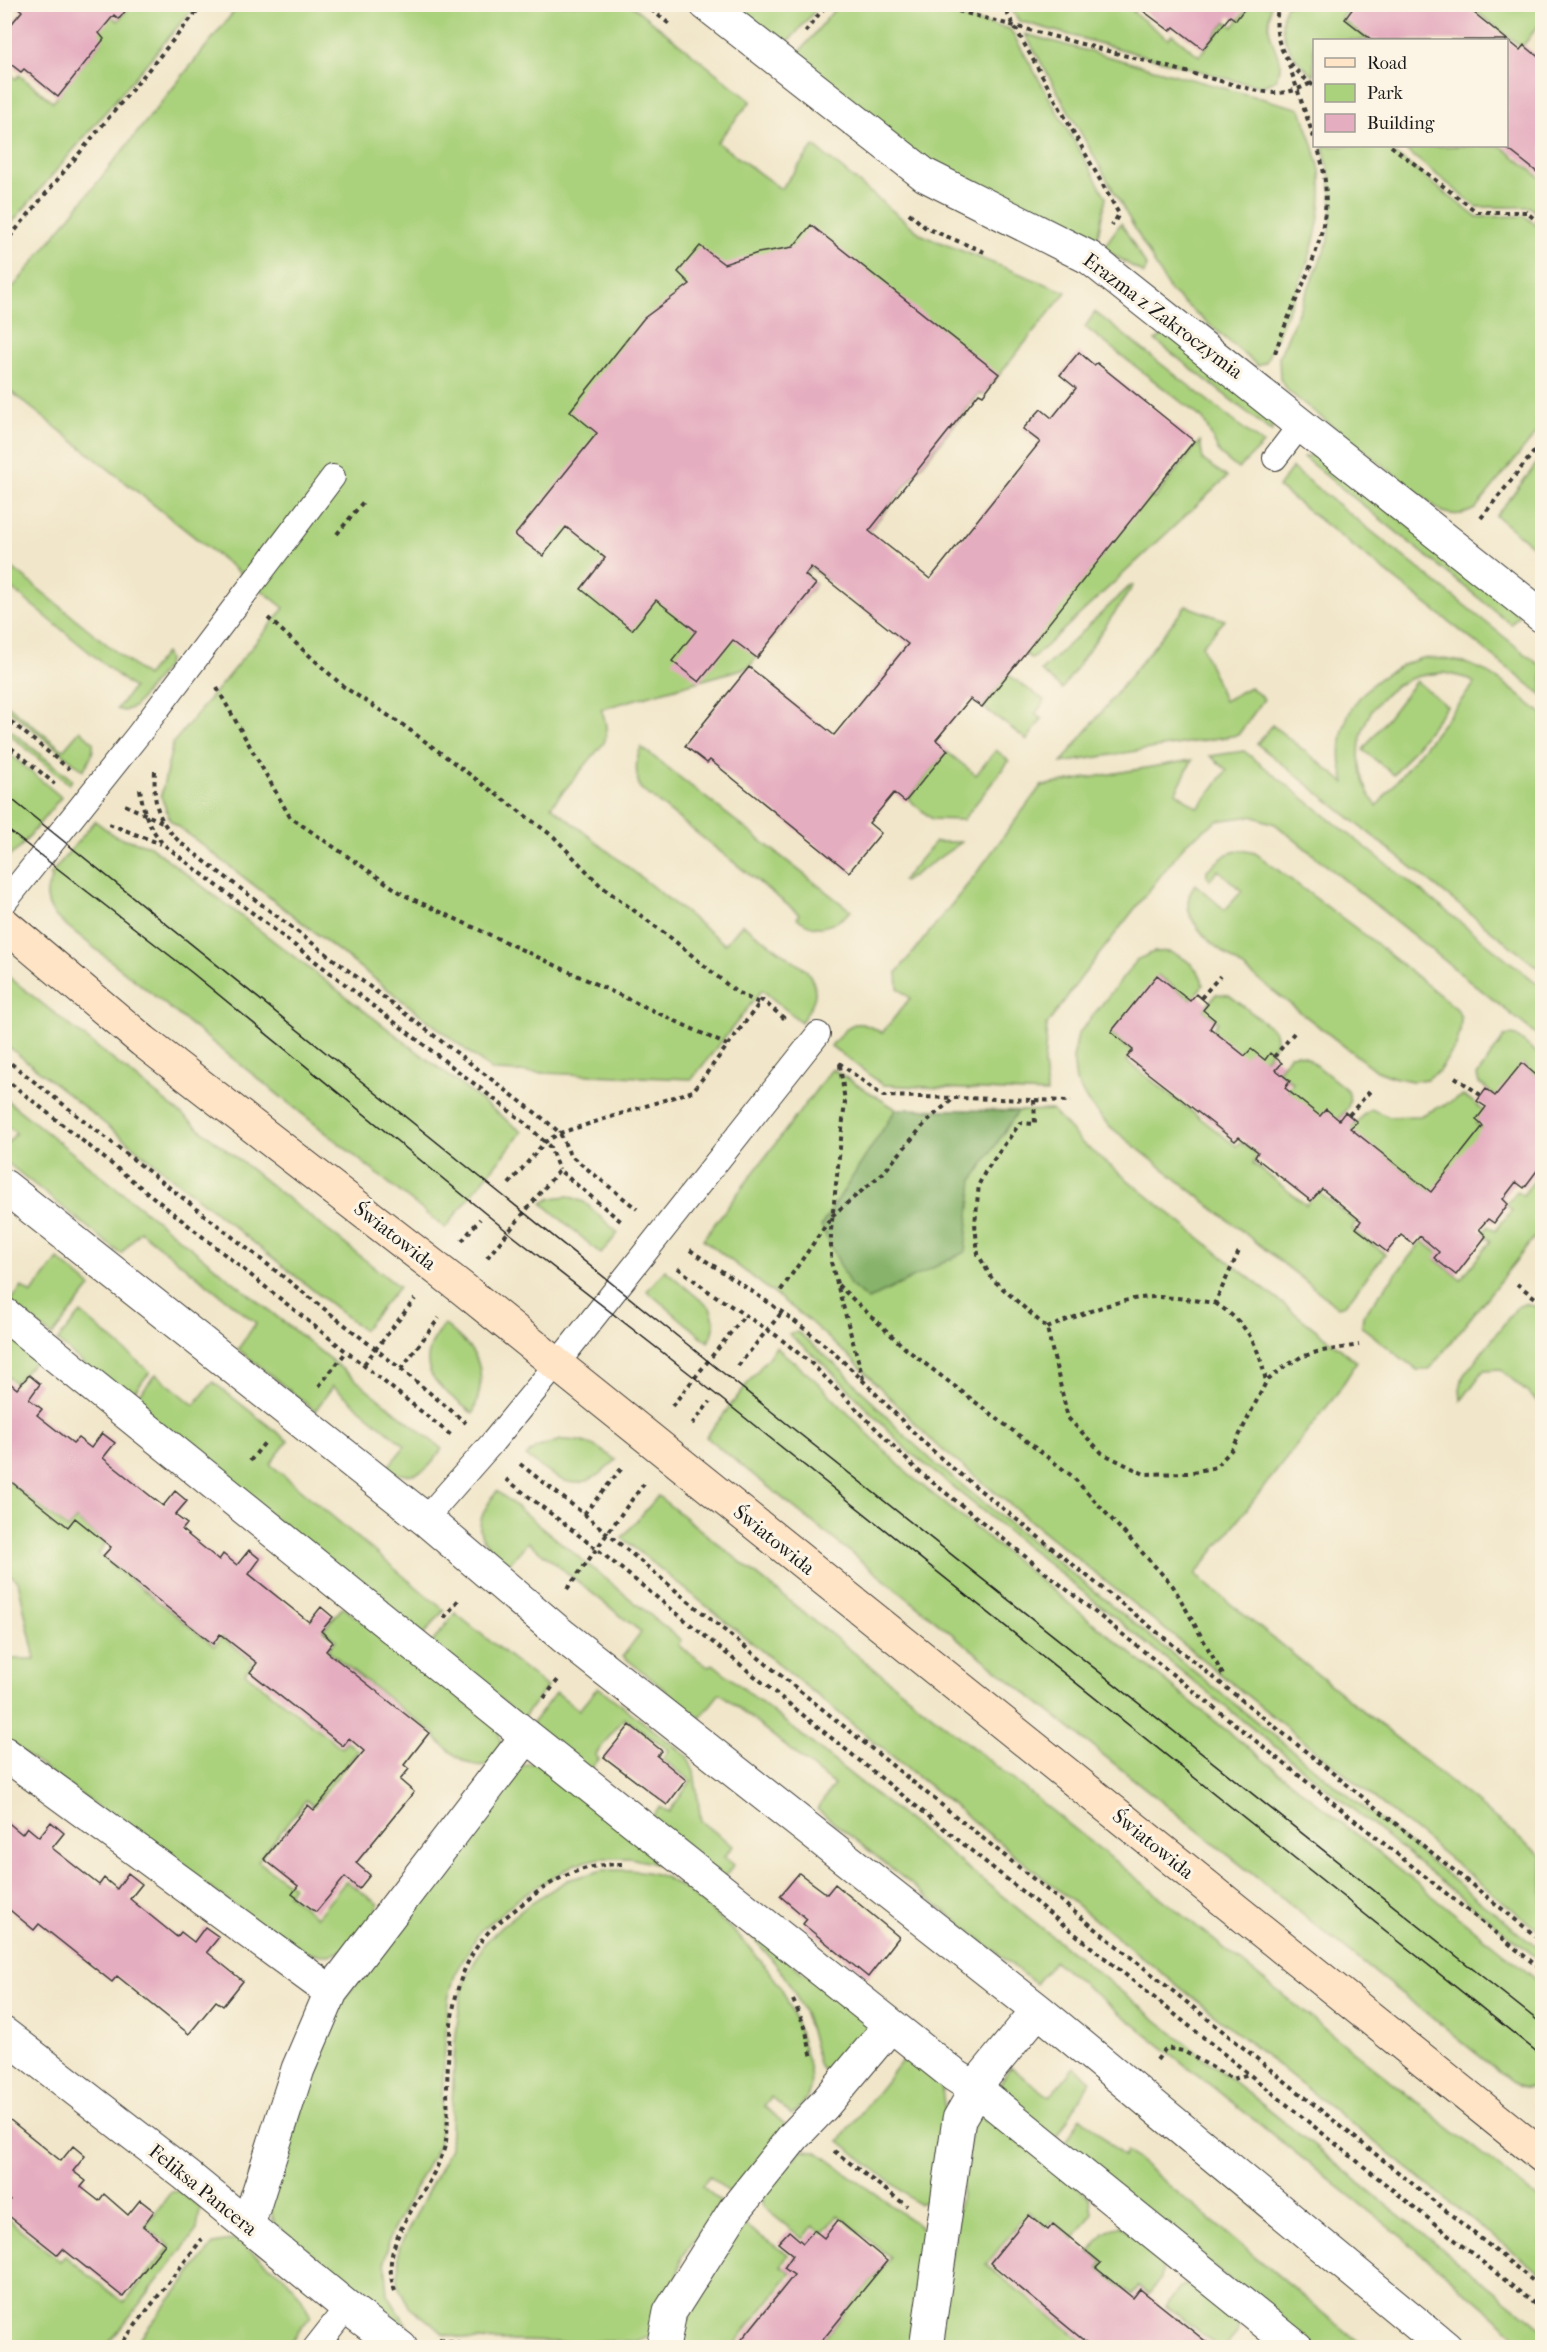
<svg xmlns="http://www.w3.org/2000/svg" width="1547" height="2352" viewBox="0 0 1547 2352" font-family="'IM FELL French Canon',serif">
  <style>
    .green { fill: #aad17b; stroke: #63764c; stroke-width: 1.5; fill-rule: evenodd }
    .forest { fill: #87b36b; stroke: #526844; stroke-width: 1.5 }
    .building { fill: #e5adc0 }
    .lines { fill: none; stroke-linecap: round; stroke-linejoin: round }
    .lane-casing { stroke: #3c3a36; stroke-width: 26 }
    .street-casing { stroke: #3c3a36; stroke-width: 35 }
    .secondary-casing { stroke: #3c3a36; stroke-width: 35 }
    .path { stroke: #3c3a36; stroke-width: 4; stroke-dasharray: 4.5 4.5; stroke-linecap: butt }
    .lane { stroke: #fff; stroke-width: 24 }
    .street { stroke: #fff; stroke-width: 33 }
    .secondary { stroke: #ffe4c6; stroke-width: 33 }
    .tram { stroke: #1c1c1c; stroke-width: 1.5 }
    .labels { text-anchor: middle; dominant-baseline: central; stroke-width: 6; stroke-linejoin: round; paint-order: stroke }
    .street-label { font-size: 20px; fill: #1c1c1c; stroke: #fcf5e5 }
  </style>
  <rect width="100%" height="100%" fill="#fcf5e5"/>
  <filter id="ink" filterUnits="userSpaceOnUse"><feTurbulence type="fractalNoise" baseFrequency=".0167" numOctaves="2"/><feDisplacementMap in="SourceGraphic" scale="12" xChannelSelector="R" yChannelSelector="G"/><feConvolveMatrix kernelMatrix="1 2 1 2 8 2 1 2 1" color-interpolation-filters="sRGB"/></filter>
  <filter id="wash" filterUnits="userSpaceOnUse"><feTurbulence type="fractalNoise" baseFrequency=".008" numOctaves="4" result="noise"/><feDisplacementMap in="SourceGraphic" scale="24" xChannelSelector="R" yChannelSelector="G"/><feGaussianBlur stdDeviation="1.35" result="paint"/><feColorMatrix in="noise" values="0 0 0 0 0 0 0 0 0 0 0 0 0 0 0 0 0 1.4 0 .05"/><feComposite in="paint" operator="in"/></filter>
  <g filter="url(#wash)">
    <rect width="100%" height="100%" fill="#f1e6c9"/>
    <!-- green -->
    <path class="green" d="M240,4l391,1 120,96 -34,41 64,47 33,-43 108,89 144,57 -83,103 -4,-1 -150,187 -18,-13 -6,7 11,9 -67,83 -148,42c5,13 7,21 3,34l-53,63 174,138 17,-20 65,47c15,21 7,32 -6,51l-39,-32 -70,89 -199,-8 -323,-251 -9,-24 12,-53 111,-135 -279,-221 -1,-88z
      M131,5h65l-191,226v-161l11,9 3,-4 34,27 49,-61 -7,-5 16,-20 7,5z
      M719,5h101l-37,43z
      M838,5h69l103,24 96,168 -8,38 -5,8 -52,-33 -102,-38 -145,-113z
      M1009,5h130l-6,7 35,27 4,-5 27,22 27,-35 7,6 17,-22h21c-1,7 -3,16 -2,23 2,12 7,21 10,32 2,5 1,10 -1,14 -7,18 -27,10 -42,7l-217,-60z
      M1286,5h65l-10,13 28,22h-55v36c-22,-18 -40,-42 -28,-71z
      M1468,5h74v16l-20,26z
      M1025,34l276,75c6,20 19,51 20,70 4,64 -32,125 -55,183l-8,4 -88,-75z
      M1323,146h62l91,71 49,-1 17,14v196l-67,83c-12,6 -21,7 -33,3l-154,-121 -8,-12 -1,-22 50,-117 3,-32 -2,-31z
      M1401,146h100l41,33v38l-12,-10h-53z
      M1121,223l26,44 -3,7 -41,-26z
      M1095,312l168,132 -25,25 -18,-15 -17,-35 -118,-92z
      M1167,333l106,84 -1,15 -117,-92z
      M1200,441l3,19 24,17 -195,182 -9,-7 125,-157 6,4z
      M1319,454l200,161 -8,9 -208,-167z
      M1542,457v97l-46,-38z
      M1292,468l250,199v28l-264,-208z
      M4,561l142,115 19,-23 3,6 -1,7 -33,41 -10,4 -7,-2 16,-21 -128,-105z
      M1131,585l2,1 -71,103 -21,-18z
      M1186,606l39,14 -23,26 22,55 26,-14 14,12 -26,36 -177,28z
      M1422,658c59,-1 77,22 120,56v257l-285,-227 15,-19 73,58c-1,-6 -3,-12 -4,-18 -6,-57 31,-91 81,-107zM1445,673l21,5 9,5 -98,123c-32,-41 -20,-101 28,-125 12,-6 27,-7 40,-8z
      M1007,674l38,27 -10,13 7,5 -15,21 -44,-33z
      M1416,681l31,25 -53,69 -31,-25z
      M5,703l58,47 17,-20 13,12c1,12 -3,18 -10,28l-78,-63z
      M4,725l68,55 -3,4 -64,-53z
      M641,747l210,164c-17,16 -35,23 -54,7l2,-4 -159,-126c-5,-16 -5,-26 1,-41z
      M5,750l56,47 -42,52 -14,10z
      M996,750l13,11 -46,59 -31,-1 -24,-20 38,-48 30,24z
      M1244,751l298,236v52l-267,-215 -24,-8 -34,5 -31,22 -106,136 -33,46 -3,39 3,29 -164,-8 -52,-39c20,-24 23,-29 51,-13l28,-35 -12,-10 -1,-16 72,-89 72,-97 151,-26 -16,32 22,16 29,-38 -17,-14z
      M95,821l20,15 35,10 372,286 -77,96 -388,-310c-11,-12 -14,-27 -4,-40l-3,-3z
      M935,842h27l-58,40 -2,-1z
      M1241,850l14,3 114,85 88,71 4,9 -1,14 -4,14 -17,25 -12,8 -15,2 -19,-4 -18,-7 -165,-128c-17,-18 -31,-35 -15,-58l30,26 17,-19 -24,-21 -8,10 -3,-4v-6l20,-16z
      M1154,952c5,0 11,-1 15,0 15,4 33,18 34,33l-12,15 -33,-25 -46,60 21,17 -6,9 109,85 4,-4 18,13 -5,8 53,42 11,-14 39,31 -4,7 33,25 -40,51 -7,2 -230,-182 -21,-24 -11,-20 -3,-23 5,-24 60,-75z
      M5,974l394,313 -36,43 -358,-286z
      M1216,994l13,1 45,35c6,14 -2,20 -11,31l-18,-3 -33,-27 6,-9 -15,-12z
      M1511,1035l5,1 26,21v23l-19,-16 -26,33 -18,-14 -2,-7 27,-39z
      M1297,1054l8,2 42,34c7,13 -1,20 -9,30l-18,-3 -33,-26 6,-8 -16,-12 13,-16z
      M832,1069l64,40 -75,117 167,-114 64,-2 30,33 150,121 125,98 -21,33 -141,180 347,281v77l-607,-489 -81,-83 -47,-42 -104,-80z
      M1463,1096l6,3 17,13 -10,12 7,5 -50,65 -82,-64 11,-14 9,-7 18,8 31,-1z
      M4,1098l438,351c-5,6 -9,14 -15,19 -11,9 -30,9 -40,0l18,-22 -72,-60 -18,25 -77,-62 18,-26 -116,-92 -19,23 -116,-93v-15l11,-13 -11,-9z
      M1542,1170v58l-113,142h-12l-55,-43 1,-12 59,-74 17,13 -3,6 25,19 30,-38 -9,-7 6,-8 7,5 17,-21 -6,-5 11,-14 6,4z
      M568,1196l16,6 34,31 -17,21 -59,-51 10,-5z
      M58,1259l33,28 -39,49 -42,-34 12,-15 9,7z
      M665,1270l45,38c6,14 6,22 -2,34l-61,-51z
      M1524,1304l10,2 8,6v93l-42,-36 -16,1 -23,31 -1,-12 3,-13 54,-69z
      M81,1313l69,59 -23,28 -70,-59z
      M444,1324c36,29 45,44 29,90 -35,-29 -65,-44 -29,-90z
      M4,1329l29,22v13l-18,19 -10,-9z
      M798,1332l47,41 57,60 35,32 605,486v11l-635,-512 -77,-80 -41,-36z
      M776,1347l39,33 93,94 634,510v101c-12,4 -19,3 -30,-3l-806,-645z
      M156,1374l38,31 19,-23 75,59 -18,23 174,146 -22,27 -290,-233z
      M561,1440c26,0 34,5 55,20 -38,37 -53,24 -90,-4l10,-8z
      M4,1478l64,51 8,-10 30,24 -8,11 116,92 8,-9 31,25 -8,11 97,75 5,-6 11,9 -44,55 -8,-6 -48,61 35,26 -5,7 29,23 29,-36 32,23c-3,22 -28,50 -52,51 -9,0 -20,-3 -29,-4l-292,-211v-81h30l-17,-78 -13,-10z
      M497,1491l184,149 -3,5 29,21 6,-2 829,665v18h-12l-127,-109 -349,-277 -18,23 -219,-175 17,-24 -114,-92 -20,25 -77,-62 18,-24 -113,-90 -20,23c-32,-28 -38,-37 -11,-74z
      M658,1496l884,706v73l-423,-336 -497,-401z
      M343,1607l155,121 3,18 -9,18c-24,7 -38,-10 -56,-25l-1,-4 -107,-84 8,-11 -13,-10z
      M455,1613l92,74 -24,31 -92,-74z
      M598,1687l89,69 7,16 7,49 32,25 -9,11 10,8 -10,13 -75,-58 11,-13 9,5 22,-31 -28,-22 6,-9 -45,-32 -29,37 4,4 -10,13 -59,-46 26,-34 23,18z
      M537,1763l136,105 -43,-10h-29l-26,6 -51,30 -44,37 -25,44 -7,24 -9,144 -49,93 -5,24 3,34 21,35 -134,-104 -6,-20 53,-159 17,-40 178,-237 10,-5z
      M603,1870c22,0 43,-1 63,8 37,19 90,73 113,107 11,18 18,39 24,60 9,28 15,48 -11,70l-21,-18 -7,9 22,19 -56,68 -21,-17 -7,10 19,16 -39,54 -4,18 -27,63 -14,4 -80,1 -87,-2 -25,-6 -36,-28 -11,-20 1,-38 51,-100 5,-105 6,-49 6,-17 17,-33 17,-17 31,-25 36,-22z
      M730,1914l139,112 -38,47 -4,1 -9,-10c-13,-71 -39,-100 -88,-150z
      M905,2057c63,8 33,102 27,142l-14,5 -79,-63z
      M1010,2067l40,30 24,-30 17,13 -36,61 -53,-43 -3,-13z
      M979,2115h9l102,83 2,16 -18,25 -22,-18 -5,6 -19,-16 -42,54 104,82 -153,1 35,-225z
      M1081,2117l43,40 3,-6 238,196h-51l-251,-201z
      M801,2150l15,1 103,75 8,10 -14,111h-96l73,-90 -52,-42 -15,19 -10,-8 -10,13 -40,-32v-13z
      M179,2191l21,17 -3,22 -91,117h-101v-130l55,44 5,-5 59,47 46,-57 -25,-20 26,-34z
      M1121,2225l43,38 -3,15 -12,16 -10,-8 -7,9 -34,-27 5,-6 -14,-10 15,-19z
      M746,2226l42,29 -7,11 10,7 -59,74 -57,1 21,-61 40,-60z
      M235,2240l49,36 16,20 11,20 -25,31 -154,1 82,-104z
      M1192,2281l48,36 -3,16 -12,14h-7l-52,-41 14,-18z"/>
    <!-- forest -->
    <path class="forest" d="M896,1109l122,2 -45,69 -8,72 -97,48 -18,-15 -29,-59z"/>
    <g id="blocks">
      <!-- building -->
      <path class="building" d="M14,4h117l-12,15 -5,-4 -15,18 5,6 -46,58 -34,-28 -3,3 -17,-13v-26l18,-22z
        M1146,4h102l-12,16 -6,-4 -27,33 -29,-22 -4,4 -28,-21z
        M1356,4h107l57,46 4,-5 18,15v116l-38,-30h2v-106h-134l-27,-21z
        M811,225l188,149 -16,21 -4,-2 -110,138 61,48 110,-137 -17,-13 18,-20 11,9 24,-30 -16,-13 19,-23 15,13 3,-2 97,78 -212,266 -12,-8 -34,41 12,10 -43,52 -11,-9 -25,30 12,10 -32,39 -139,-112 -3,3 -22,-17 64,-79 85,68 74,-91 -97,-77 -6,8 11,9 -59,74 -24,-18 -34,42 -27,-21 24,-30 -40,-31 -24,30 -51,-41 24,-31 -39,-31 -23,29 -28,-21 82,-102 -27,-22 74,-93 46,-34 -12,-12 22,-26 24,18 34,-11 35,-6z
        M1157,975l33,26 6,-7 12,10 -5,6 12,10 -5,8 35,28 6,-7 14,11 5,-7 12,10 -6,7 14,11 -5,7 35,28 6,-7 13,11 6,-8 12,10 -7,6 81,64 52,-66 -7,-6 10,-13 -9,-6 9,-12 9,7 27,-33 20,17v84l-18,24 -8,-6 -13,17 5,5 -14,19 -6,-4 -9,10 7,7 -30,39 -22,-17 5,-6 -19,-16 -7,8 -12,-9 -14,17 -31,-24 5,-7 -39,-32 -11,12 -56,-44 3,-5 -19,-15 -4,4 -108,-84 6,-7 -22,-18z
        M29,1375l11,9 -11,15 13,10 -5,6 36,28 5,-5 13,10 11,-15 13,10 -12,15 60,48 12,-15 12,10 -12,14 12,9 -5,6 37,30 4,-6 14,11 12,-15 11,9 -11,15 60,48 12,-15 12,10 -12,14 12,11 -7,9 103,82 -25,32 5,4 -9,11 14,12 -58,71 14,12 -11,14 -14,-12 -29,35 -24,-18 6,-8 -34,-27 44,-54 6,5 50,-59 -15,-13 -6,8 -93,-74 7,-9 -37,-29 -7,10 -110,-88 8,-9 -36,-29 -7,9 -64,-51v-98l13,11z
        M630,1725l32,26 -5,5 29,24 -19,25 -63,-48z
        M5,1820l17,14 5,-7 12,10 12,-15 13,11 -12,15 47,37 5,-7 13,11 11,-16 14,11 -12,15 47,38 4,-5 13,10 11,-15 14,10 -12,15 36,29 -20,25 -7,-5 -27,33 -72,-58 -5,6 -73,-58 -5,6 -29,-24z
        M799,1873l28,21 8,-10 64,53 -31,40 -65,-53 4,-5 -27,-23z
        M4,2115l57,46 12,-15 12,10 -12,15 13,10 -5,6 18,14 5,-7 24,21 12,-15 14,11 -11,15 22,18 -42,53 -60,-48 -5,6 -54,-43v-4l6,-8 -6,-4z
        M1029,2215l19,15 5,-6 48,39 -5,5 37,30 7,-9 74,59h-121l-103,-85z
        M838,2220l49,41 -71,87h-81l59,-73 -10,-7 9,-13 -15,-12 11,-12 14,12 11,-13 10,8z"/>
    </g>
  </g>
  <g filter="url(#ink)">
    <use href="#blocks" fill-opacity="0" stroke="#3c3a36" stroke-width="1.5"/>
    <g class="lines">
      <!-- lane casing -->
      <g class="lane-casing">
        <path id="lane" d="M1275,458l26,-34
          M4,903l134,-168 195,-258
          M425,1519l67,-76 64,-78 262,-331
          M315,2348l32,-41"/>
      </g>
      <!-- street casing -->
      <g class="street-casing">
        <path id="street" d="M706,4l219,171 165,83 452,358
          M4,1186l421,333 138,117 475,374 408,338
          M4,1314l523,422 364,289
          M4,1753l327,239
          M4,2034l182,141 161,132 54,41
          M248,2225l50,-156 33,-77 196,-256
          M663,2348l7,-36 64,-101 60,-75 30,-31 67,-80 63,50 22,14 321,259
          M926,2348l33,-229 25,-43 54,-66"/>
      </g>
      <!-- secondary casing -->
      <g class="secondary-casing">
        <path id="secondary" d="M4,924l139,117 319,247 1080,868"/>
      </g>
      <!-- path -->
      <path class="path" d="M644,4l28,22
        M932,4l322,86c24,5 35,4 57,-7
        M1002,4l117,210 -7,12
        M1279,4c-9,38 7,60 35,82
        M805,32l22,-28
        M1289,65l25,73
        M1391,146l86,66h49l16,13
        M909,213l17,15 61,25
        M4,244l199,-240
        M1275,353c24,-74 70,-125 42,-207
        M1481,518l61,-76
        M337,534l26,-32
        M268,618l76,69 59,38 151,112 47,49 70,52 65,54 23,11
        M217,688l73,129 114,78 323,150
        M4,716l65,53
        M4,742l51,42
        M155,771c-2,33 2,50 27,73l363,276 15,13 10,22 67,54
        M140,789c4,25 7,35 23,55l361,278 26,25 9,23
        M125,805l37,17
        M109,824l52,20
        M1201,998l19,-22
        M1274,1057l20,-24
        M4,1058l397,311 65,54
        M839,1063l44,33 188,5
        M840,1065l5,37 -14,128v32l33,120
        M1455,1077l27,19
        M4,1078l448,358
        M1034,1100l1,24 -15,-1 -35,49 -6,12 -4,40 3,30 14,25 55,49 21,90 34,35 42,21 45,-1 27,-6 17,-19 33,-66 15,-13 20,-12 16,-5 42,-7
        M1349,1115l23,-26
        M509,1184l36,-42 15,-9 133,-42 69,-91 23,19
        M462,1241l18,-22
        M690,1250c44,30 90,58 131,92 46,38 83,85 129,124l592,475
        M487,1258l72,-88 64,53
        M678,1268l30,23 69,45 35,28 104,105 626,501
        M1517,1284l25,19
        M838,1285l68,64 166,127 101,110 50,89
        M781,1290l52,-75 50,-42 44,-52 27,-23
        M1215,1303c32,20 44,42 51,79
        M1047,1328c31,-12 61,-26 94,-30 25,-3 50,2 74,5l25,-54
        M364,1364l51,-65
        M738,1366l44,-54
        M401,1369l38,-51
        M319,1386l28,-35
        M672,1406l73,-91
        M692,1424l18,-22
        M250,1461l16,-20
        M520,1464l64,50 109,91 849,683
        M506,1479l92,71 944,760
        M584,1514l38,-46
        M567,1589c27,-35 50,-71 77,-105
        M444,1618l16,-20
        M544,1698l14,-18
        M793,2000l12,27 7,31
        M1157,2060l9,-12 17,3 50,28 16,-5
        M834,2151l73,55
        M395,2291c-21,-55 41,-99 51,-150 3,-17 1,-38 1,-55 2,-52 3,-110 39,-151 9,-11 23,-20 35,-30 33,-27 59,-41 103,-41
        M439,2339l34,8 54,1
        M118,2348l84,-109
        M610,2348l14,-1"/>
      <!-- lane -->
      <use href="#lane" class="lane"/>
      <!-- street -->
      <use href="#street" class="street"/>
      <!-- secondary -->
      <use href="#secondary" class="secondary"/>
      <!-- tram -->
      <path class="tram" d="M4,793l704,568 834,663
        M4,827l187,145 317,260 186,145 848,679"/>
    </g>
  </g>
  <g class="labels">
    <!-- street labels -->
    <g class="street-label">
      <text transform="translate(1163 316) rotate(37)">Erazma z Zakroczymia</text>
      <text transform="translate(395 1236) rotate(38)">Światowida</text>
      <text transform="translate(774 1540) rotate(39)">Światowida</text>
      <text transform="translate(1153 1844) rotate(39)">Światowida</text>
      <text transform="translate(203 2190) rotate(39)">Feliksa Pancera</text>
    </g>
  </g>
  <!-- margin -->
  <rect width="1547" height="2352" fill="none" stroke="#fcf5e5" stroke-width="24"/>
  <!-- legend -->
  <rect x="1313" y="39" width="195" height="108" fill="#fcf5e5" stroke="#a29e95" stroke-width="1.5"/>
  <rect x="1325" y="58" width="30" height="9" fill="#ffe4c6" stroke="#a29e95" stroke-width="1.5"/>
  <text x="1367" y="69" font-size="18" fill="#1c1c1c">Road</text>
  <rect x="1325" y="84" width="30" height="18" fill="#aad17b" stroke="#a29e95" stroke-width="1.5"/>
  <text x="1367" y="99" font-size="18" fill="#1c1c1c">Park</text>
  <rect x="1325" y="114" width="30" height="18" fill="#e5adc0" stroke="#a29e95" stroke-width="1.5"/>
  <text x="1367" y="129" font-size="18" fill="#1c1c1c">Building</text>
</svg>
